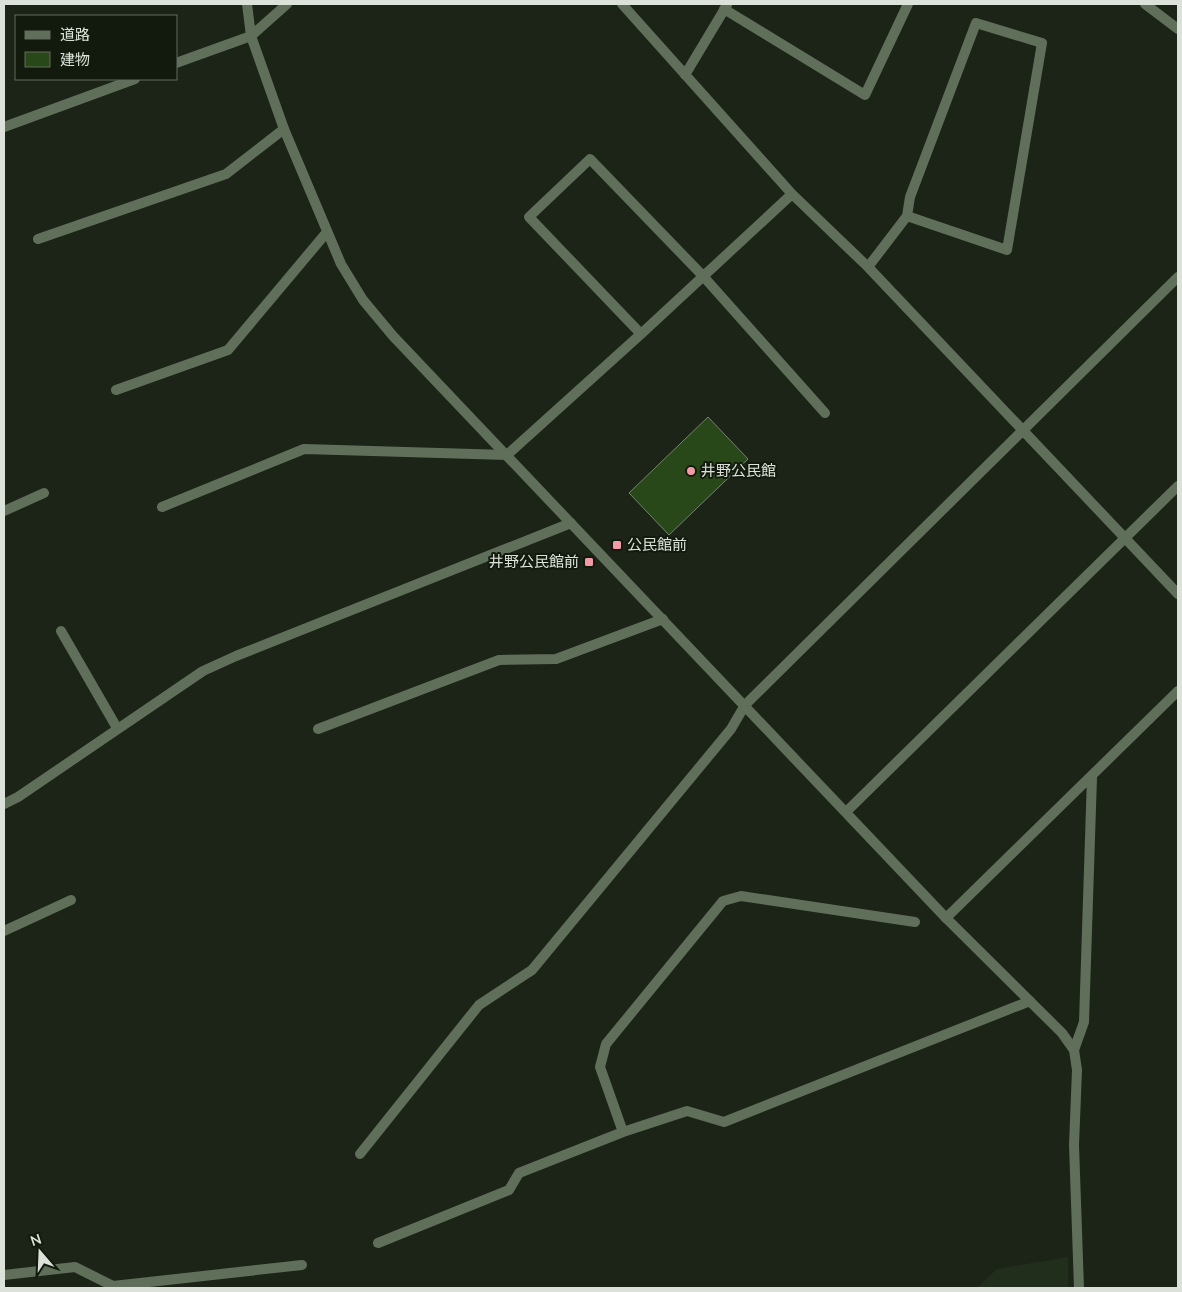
<svg xmlns="http://www.w3.org/2000/svg" width="1182" height="1292" viewBox="0 0 1182 1292" font-family="'Nunito Sans','Noto Sans JP',sans-serif">
  <style>
    .built { fill: #222e1c }
    .building { fill: #294819; stroke: #768071 }
    .lines { fill: none; stroke-linecap: round; stroke-linejoin: round }
    .service { stroke: #606f5a; stroke-width: 10 }
    .minor { stroke: #606f5a; stroke-width: 10 }
    .tertiary { stroke: #606f5a; stroke-width: 10 }
    .poi-dot { fill: #f49aa7; stroke: #121a0e; stroke-width: 2 }
    .labels { text-anchor: middle; dominant-baseline: central; stroke-width: 4; stroke-linejoin: round; paint-order: stroke }
    .poi-label { font-size: 15px; fill: #dce2d9; stroke: #121a0e; text-anchor: start }
  </style>
  <rect width="100%" height="100%" fill="#1b2417"/>
  <!-- built -->
  <path class="built" d="M1068,1257v31h-91l20,-19z"/>
  <!-- building -->
  <path class="building" d="M708,417l40,42 -79,76 -40,-42z"/>
  <g class="lines">
    <!-- service -->
    <path class="service" d="M176,63l75,-27
      M4,127l131,-48
      M38,239l188,-65 58,-45
      M116,390l112,-40 99,-118
      M162,507l142,-58 203,6
      M4,511l40,-18
      M61,631l56,97
      M318,729l181,-69 57,-1 107,-40
      M4,931l67,-31
      M623,1132l-23,-65 6,-23 117,-143 18,-5 174,26
      M360,1154l119,-149 53,-35 199,-241 14,-24
      M378,1243l131,-53 10,-17 104,-41 64,-21 37,11 306,-121
      M4,1275l71,-8 38,19 189,-21"/>
    <!-- minor -->
    <path class="minor" d="M622,4l170,190 76,73 310,327
      M1145,4l33,25
      M724,9l141,86 43,-91
      M251,36l36,-32
      M685,75l42,-70
      M868,267l39,-51 3,-19 66,-174 66,20 -35,207 -100,-34
      M641,334l-112,-117 61,-58 113,117 122,137
      M507,455l134,-121 151,-140
      M745,705l433,-428
      M4,804l14,-7 185,-126 33,-15 335,-133
      M846,812l332,-326
      M946,918l232,-227
      M1074,1050l10,-28 8,-245"/>
    <!-- tertiary -->
    <path class="tertiary" d="M247,4l4,32 33,93 57,135 22,36 30,36 553,582 116,115 12,17 3,20 -3,75 5,143"/>
  </g>
  <!-- markers -->
  <g class="poi-dot">
    <circle cx="691" cy="471" r="5"/>
    <rect x="612" y="540" width="10" height="10" rx="2.5"/>
    <rect x="584" y="557" width="10" height="10" rx="2.5"/>
  </g>
  <g class="labels">
    <!-- poi labels -->
    <g class="poi-label">
      <text x="701" y="471">井野公民館</text>
      <text x="627" y="545">公民館前</text>
      <text x="579" y="562" text-anchor="end">井野公民館前</text>
    </g>
  </g>
  <!-- border -->
  <rect width="1182" height="1292" fill="none" stroke="#dce2d9" stroke-width="10"/>
  <!-- legend -->
  <rect x="15" y="15" width="162" height="65" fill="#121a0e" stroke="#636a5f"/>
  <rect x="25" y="31" width="25" height="8" fill="#606f5a" stroke="#636a5f"/>
  <text x="60" y="40" font-size="15" fill="#dce2d9">道路</text>
  <rect x="25" y="52" width="25" height="15" fill="#294819" stroke="#636a5f"/>
  <text x="60" y="65" font-size="15" fill="#dce2d9">建物</text>
  <!-- north arrow -->
  <g transform="translate(40 1252) rotate(341)" stroke="#121a0e" stroke-width="4" paint-order="stroke">
  <path d="M0-4L9 19L0 12L-9 19Z" fill="#dce2d9"/>
  <text y="-8" font-size="14" font-weight="bold" text-anchor="middle" fill="#dce2d9">N</text>
  </g>
</svg>
